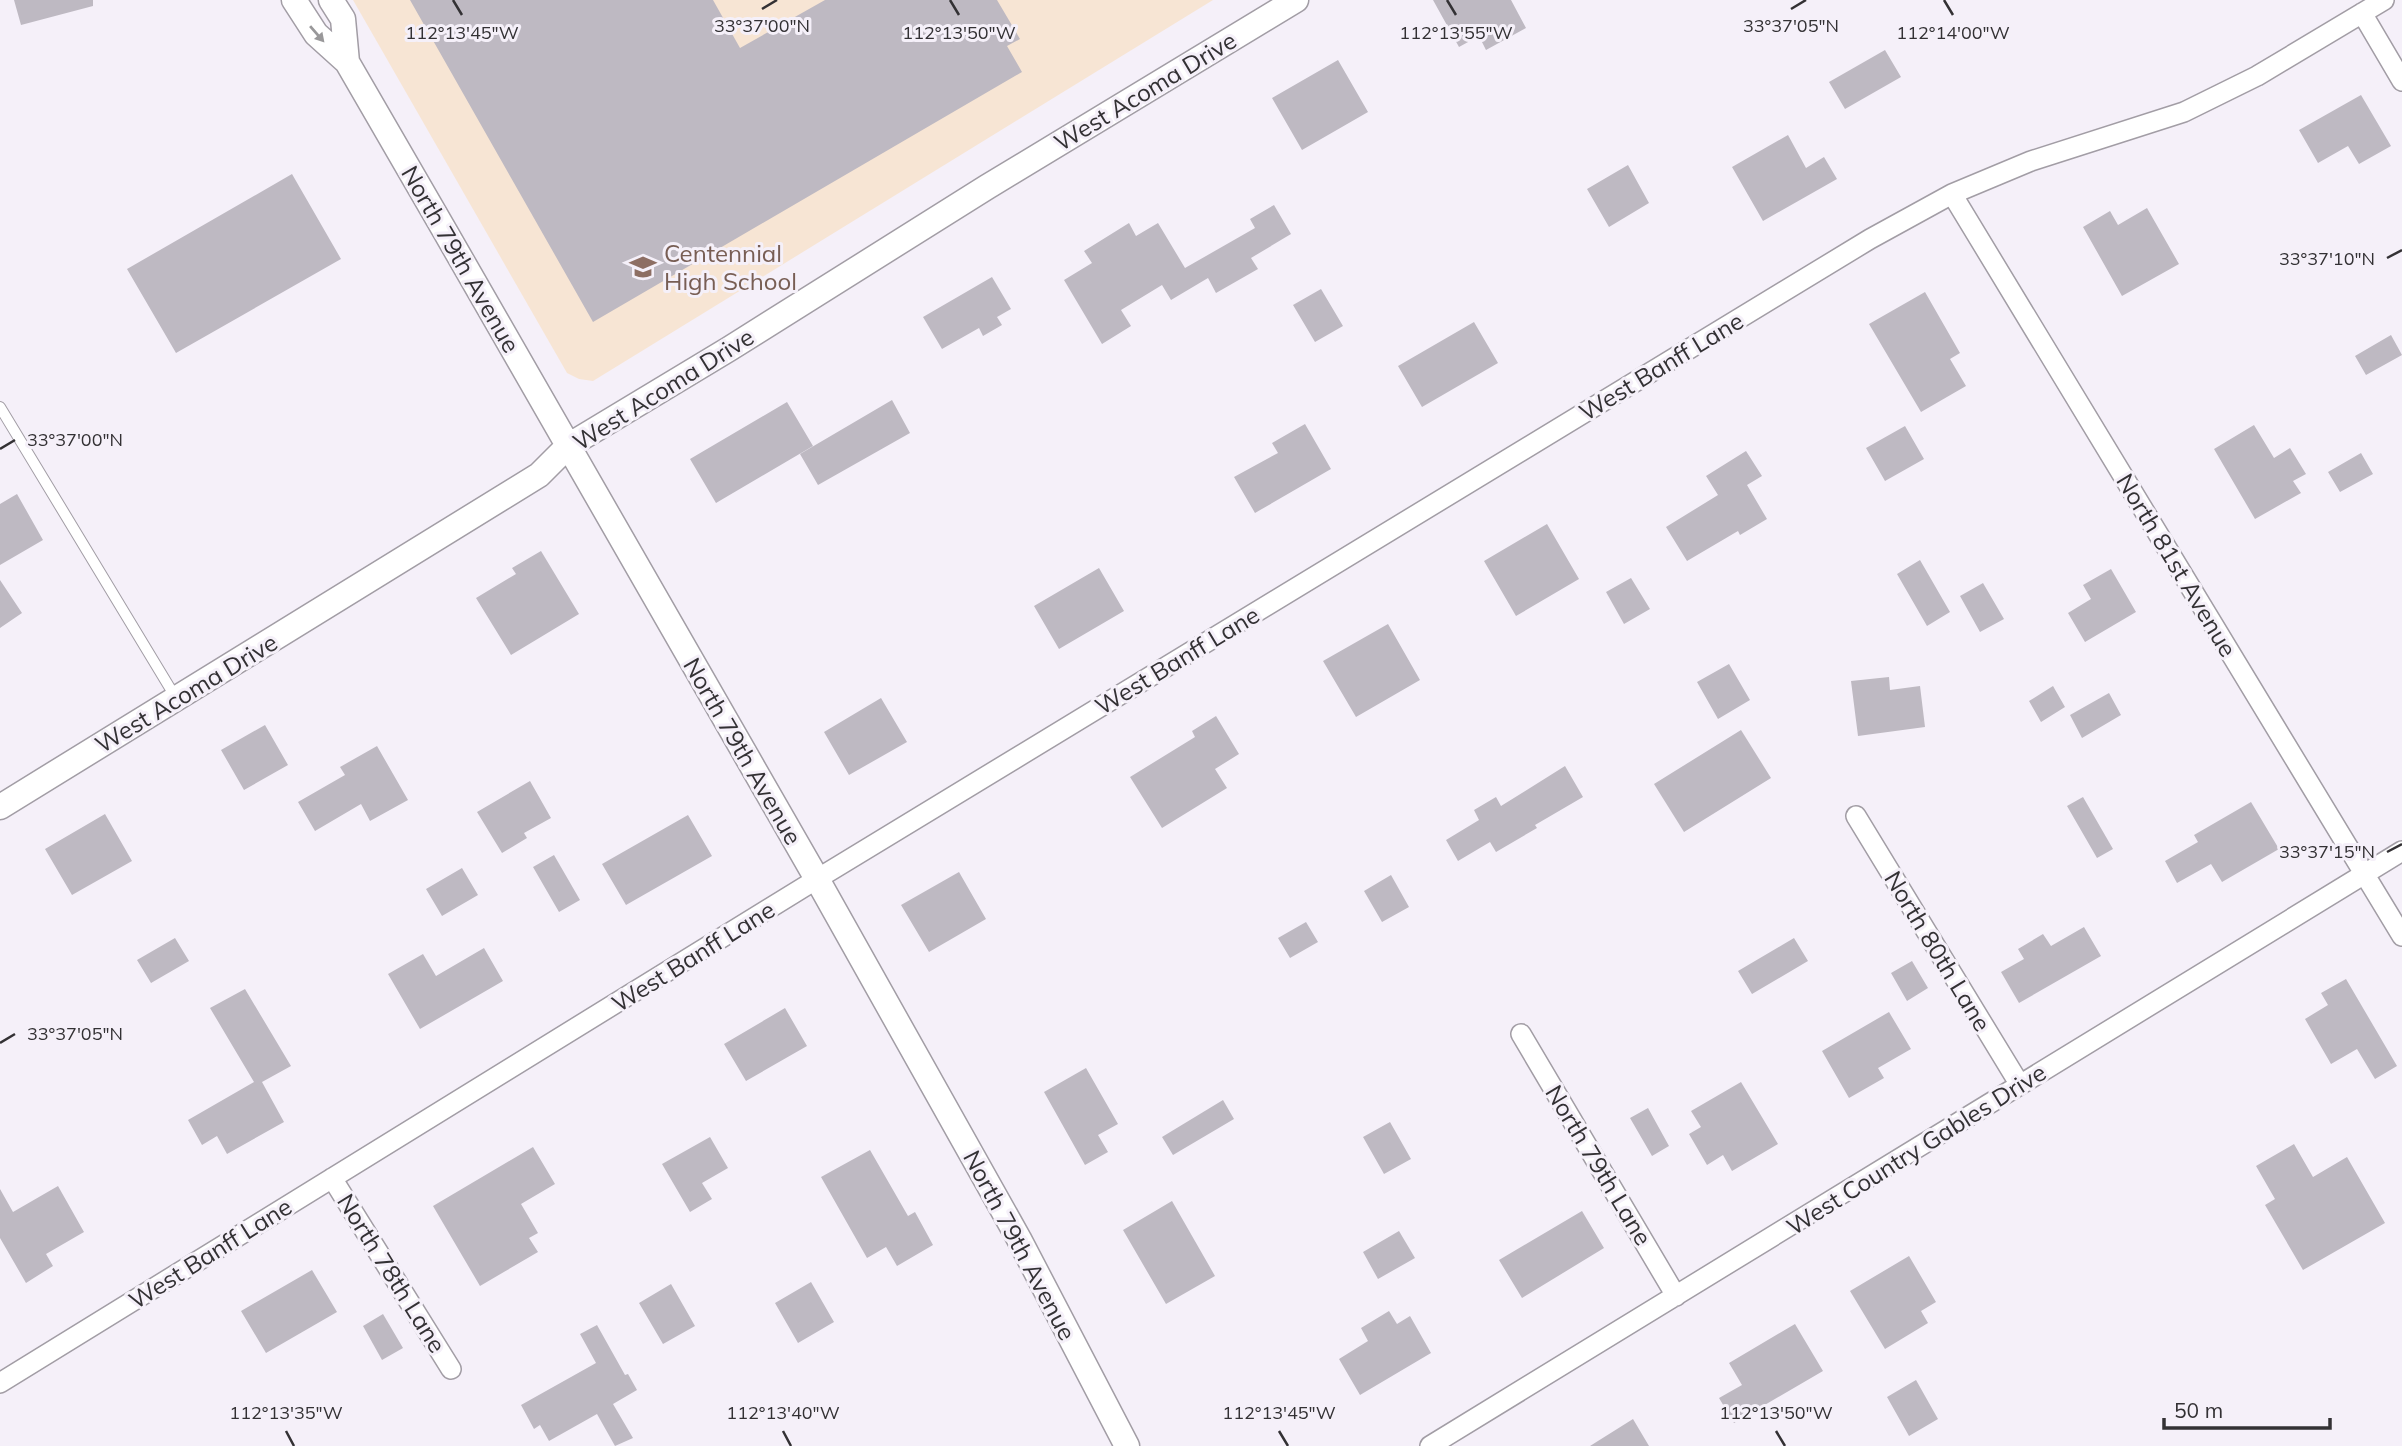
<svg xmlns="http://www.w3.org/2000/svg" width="2402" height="1446" viewBox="0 0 2402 1446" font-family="Mulish,sans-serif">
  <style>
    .education { fill: #f7e5d4 }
    .building { fill: #beb9c2 }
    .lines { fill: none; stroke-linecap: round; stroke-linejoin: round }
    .service-casing { stroke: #a29da5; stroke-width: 12 }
    .minor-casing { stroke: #a29da5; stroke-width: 22 }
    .tertiary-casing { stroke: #a29da5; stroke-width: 27 }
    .service { stroke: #fff; stroke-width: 10 }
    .minor { stroke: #fff; stroke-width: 19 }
    .tertiary { stroke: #fff; stroke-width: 24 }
    .oneway { fill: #99989a }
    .ticks { fill: none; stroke: #333134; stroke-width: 2.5 }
    .labels { text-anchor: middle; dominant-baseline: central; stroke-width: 6; stroke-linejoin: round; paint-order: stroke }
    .street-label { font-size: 24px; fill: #333134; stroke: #f5f0f9 }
    .education-label { font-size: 24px; fill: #785e54; stroke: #f5f0f9; text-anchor: start }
    .ticks-label { font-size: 18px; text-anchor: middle; fill: #333134; stroke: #f5f0f9; stroke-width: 6; stroke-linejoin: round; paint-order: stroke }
  </style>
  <rect width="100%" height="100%" fill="#f5f0f9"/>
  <!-- education -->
  <path class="education" d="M353,0h860l-620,381 -14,-2 -12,-6z"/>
  <!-- building -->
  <path class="building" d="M14,0h79v6l-72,19z
    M410,0h303l27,48 85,-48h172l23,39 -13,7 15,26 -429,250z
    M1433,0h78l15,28 -40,22 -7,-14 -20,11z
    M1885,50l16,27 -56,32 -16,-27z
    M1338,60l30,52 -66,38 -30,-52z
    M2361,95l30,51 -32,18 -11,-18 -30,17 -19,-33z
    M1788,135l18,33 18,-11 13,22 -74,42 -31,-54z
    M1628,165l21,38 -40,24 -22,-38z
    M292,174l49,85 -165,94 -49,-84z
    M1274,205l17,29 -40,24 7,11 -42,24 -8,-15 -37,22 -9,-15 -41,25 10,16 -29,18 -38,-64 28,-17 -8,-12 45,-28 7,13 22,-13 27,45 70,-40 -5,-9z
    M2147,208l32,56 -57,32 -39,-69 27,-16 8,14z
    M992,277l19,32 -14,8 5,8 -19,11 -4,-8 -37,21 -19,-32z
    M1321,289l22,37 -28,16 -22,-37z
    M1925,292l35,61 -10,6 16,27 -45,26 -52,-88z
    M1474,322l24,41 -76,44 -24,-41z
    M2391,335l11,20 -36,20 -11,-19z
    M892,400l18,33 -92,52 -18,-31z
    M787,402l26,44 -97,57 -26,-44z
    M1305,424l26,45 -76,44 -21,-36 44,-24 -6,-10z
    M2254,425l20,33 16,-10 16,26 -13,7 8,12 -46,26 -41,-70z
    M1905,426l19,33 -39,22 -19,-33z
    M1746,451l16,25 -15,9 20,34 -27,16 -2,-4 -51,30 -21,-34 52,-32 -12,-19z
    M2361,453l12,21 -33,18 -12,-20z
    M17,494l26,46 -43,25v-61z
    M1547,524l32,55 -63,37 -32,-55z
    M541,551l38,63 -68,41 -35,-57 40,-24 -4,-6z
    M1920,560l30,52 -23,14 -30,-52z
    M1099,568l25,43 -65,38 -25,-43z
    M2111,569l25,43 -51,30 -17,-29 23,-14 -8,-14z
    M1631,578l19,31 -26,15 -18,-32z
    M0,580l22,33 -22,15z
    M1983,583l21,36 -24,13 -20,-36z
    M1388,624l32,56 -64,37 -33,-56z
    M1729,664l21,36 -32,19 -21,-37z
    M1889,677l1,13 30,-4 5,41 -67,9 -7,-55z
    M2053,686l12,21 -24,15 -12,-21z
    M2109,693l12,22 -39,23 -12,-23z
    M881,698l26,44 -58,33 -25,-43z
    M1216,716l23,38 -24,15 12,19 -65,40 -32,-51 65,-40 -3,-6z
    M265,725l23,40 -44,25 -23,-40z
    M1741,730l30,48 -87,54 -30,-48z
    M377,746l31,54 -38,21 -9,-17 -46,27 -17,-29 47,-27 -5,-8z
    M1565,766l18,31 -48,28 2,3 -41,24 -6,-10 -32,19 -12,-21 33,-20 -5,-10 22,-13 5,9z
    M530,781l21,37 -27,15 3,5 -25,15 -25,-41z
    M2083,797l30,52 -16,9 -30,-52z
    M2251,802l28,47 -57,33 -11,-18 -34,19 -12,-22 33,-19 -4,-7z
    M105,814l27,47 -60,34 -27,-46z
    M688,815l24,41 -86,49 -24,-41z
    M554,855l26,45 -21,12 -26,-45z
    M462,868l16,27 -36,21 -16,-27z
    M959,872l27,47 -57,33 -28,-47z
    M1391,875l18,32 -27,15 -18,-31z
    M1306,922l12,20 -28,16 -12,-20z
    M2084,927l17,29 -82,47 -18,-31 23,-13 -6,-10 25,-15 8,12z
    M175,938l14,23 -38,22 -14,-23z
    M1794,938l14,23 -56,33 -14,-23z
    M484,948l19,33 -83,48 -32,-55 35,-20 13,22z
    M1912,961l16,27 -21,13 -16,-28z
    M2346,979l51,87 -22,13 -18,-30 -26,15 -26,-45 23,-14 -7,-12z
    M245,989l46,77 -29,16 22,40 -57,32 -10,-18 -15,9 -14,-25 66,-38 -44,-74z
    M785,1008l22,38 -61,35 -22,-37z
    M1889,1012l22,37 -33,19 6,10 -35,20 -27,-47z
    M1086,1068l32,56 -20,11 10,17 -23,13 -41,-73z
    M1741,1082l37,62 -46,27 -9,-16 -16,10 -18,-31 12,-7 -10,-16z
    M1223,1100l11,19 -61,36 -11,-18z
    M1648,1108l21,38 -17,10 -22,-38z
    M1390,1122l21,37 -27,15 -21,-37z
    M710,1137l18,31 -26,15 10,16 -22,13 -28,-48z
    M2294,1144l19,33 34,-20 38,66 -82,47 -38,-65 10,-6 -19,-33z
    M533,1147l22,37 -34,20 17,29 -9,5 9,14 -58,34 -47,-80z
    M870,1150l38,66 7,-4 18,33 -36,21 -11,-19 -19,11 -46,-81z
    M58,1186l26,46 -38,22 7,12 -27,17 -26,-45v-49l13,23z
    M1172,1201l43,75 -49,28 -43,-74z
    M1582,1211l22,37 -82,50 -23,-38z
    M1399,1231l16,27 -37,21 -15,-27z
    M1909,1256l27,46 -15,9 7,12 -43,26 -35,-58z
    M312,1270l25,42 -71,41 -25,-42z
    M811,1282l23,40 -36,21 -23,-40z
    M671,1284l24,42 -32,18 -24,-41z
    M1389,1311l8,13 13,-8 21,37 -71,42 -21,-36 29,-18 -7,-13z
    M383,1314l20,34 -21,12 -19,-34z
    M1795,1324l28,47 -89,52 -15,-25 23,-13 -13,-22z
    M597,1325l28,50 3,-1 9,16 -24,14 20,34 -18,8 -18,-32 -48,27 -9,-16 -6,4 -13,-24 75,-42 -16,-29z
    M1916,1380l22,39 -29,17 -22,-39z
    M1633,1419l16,27h-59z"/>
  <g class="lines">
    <!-- service casing -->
    <g class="service-casing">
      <path id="service" d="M0,407l176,291"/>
    </g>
    <!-- minor casing -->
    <g class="minor-casing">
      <path id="minor" d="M2362,13l40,68
        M1952,194l450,742
        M1856,816l164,269
        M1521,1034l155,262
        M332,1178l119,191
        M0,1383l817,-504 1053,-640 82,-45 79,-33 153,-49 73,-36 127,-76
        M1430,1446l972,-595"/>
    </g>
    <!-- tertiary casing -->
    <g class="tertiary-casing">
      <path id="tertiary" d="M294,0l22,34 31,28 99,171 371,646 202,360 108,207
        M331,0l12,19 4,43
        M0,807l539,-332 29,-29 161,-97 258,-162 309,-187"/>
    </g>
    <!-- service -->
    <use href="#service" class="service"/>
    <!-- minor -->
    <use href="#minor" class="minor"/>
    <!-- tertiary -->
    <use href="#tertiary" class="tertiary"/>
  </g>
  <!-- one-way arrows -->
  <defs><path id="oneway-solid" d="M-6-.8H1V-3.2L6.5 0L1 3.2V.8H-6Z" transform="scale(1.75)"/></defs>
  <use class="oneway" href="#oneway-solid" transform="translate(317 34) rotate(49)"/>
  <!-- ticks -->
  <path class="ticks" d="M453,0l9,15M950,0l9,15M1447,0l9,15M1944,0l9,15M762,9l15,-9M1791,9l15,-9M2387,258l15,-8M0,449l15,-9M2387,852l15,-8M0,1043l15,-9M286,1431l8,15M783,1431l8,15M1279,1431l9,15M1776,1431l9,15"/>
  <!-- icons -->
  <defs>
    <g id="school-bare" transform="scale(2.1)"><path d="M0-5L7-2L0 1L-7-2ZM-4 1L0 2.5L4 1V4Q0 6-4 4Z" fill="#8d6e63" stroke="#f5f0f9" stroke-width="2.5" paint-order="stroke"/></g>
  </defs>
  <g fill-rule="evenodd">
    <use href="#school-bare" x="643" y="267"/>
  </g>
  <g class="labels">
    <!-- street labels -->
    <g class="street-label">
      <text transform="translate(1145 91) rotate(-31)">West Acoma Drive</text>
      <text transform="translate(461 259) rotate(60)">North 79th Avenue</text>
      <text transform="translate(1661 366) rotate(-31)">West Banff Lane</text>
      <text transform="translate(663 389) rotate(-32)">West Acoma Drive</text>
      <text transform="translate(2177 565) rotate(59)">North 81st Avenue</text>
      <text transform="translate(1177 660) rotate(-31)">West Banff Lane</text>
      <text transform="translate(186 693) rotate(-31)">West Acoma Drive</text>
      <text transform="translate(743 751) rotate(60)">North 79th Avenue</text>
      <text transform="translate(1938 951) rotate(59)">North 80th Lane</text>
      <text transform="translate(693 956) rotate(-32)">West Banff Lane</text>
      <text transform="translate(1916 1149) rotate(-32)">West Country Gables Drive</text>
      <text transform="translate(1599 1165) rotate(59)">North 79th Lane</text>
      <text transform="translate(1020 1245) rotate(62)">North 79th Avenue</text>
      <text transform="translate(210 1253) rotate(-32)">West Banff Lane</text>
      <text transform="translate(392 1273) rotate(58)">North 78th Lane</text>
    </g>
    <!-- education labels -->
    <g class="education-label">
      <text x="664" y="253">Centennial<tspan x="664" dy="28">High School</tspan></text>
    </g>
  </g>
  <g class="ticks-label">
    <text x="1791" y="32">33°37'05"N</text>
    <text x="762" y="32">33°37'00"N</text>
    <text x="1456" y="39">112°13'55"W</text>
    <text x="1953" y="39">112°14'00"W</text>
    <text x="462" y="39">112°13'45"W</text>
    <text x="959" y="39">112°13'50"W</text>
    <text x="2327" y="265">33°37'10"N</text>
    <text x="75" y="446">33°37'00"N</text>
    <text x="2327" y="858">33°37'15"N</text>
    <text x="75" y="1040">33°37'05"N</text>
    <text x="286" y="1419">112°13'35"W</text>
    <text x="783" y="1419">112°13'40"W</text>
    <text x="1279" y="1419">112°13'45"W</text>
    <text x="1776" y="1419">112°13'50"W</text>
  </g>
  <!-- scale -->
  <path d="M2164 1418v10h166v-10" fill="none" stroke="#333134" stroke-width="3.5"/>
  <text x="2174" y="1418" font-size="21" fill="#333134" stroke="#f5f0f9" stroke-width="5" paint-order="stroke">50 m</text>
</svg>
